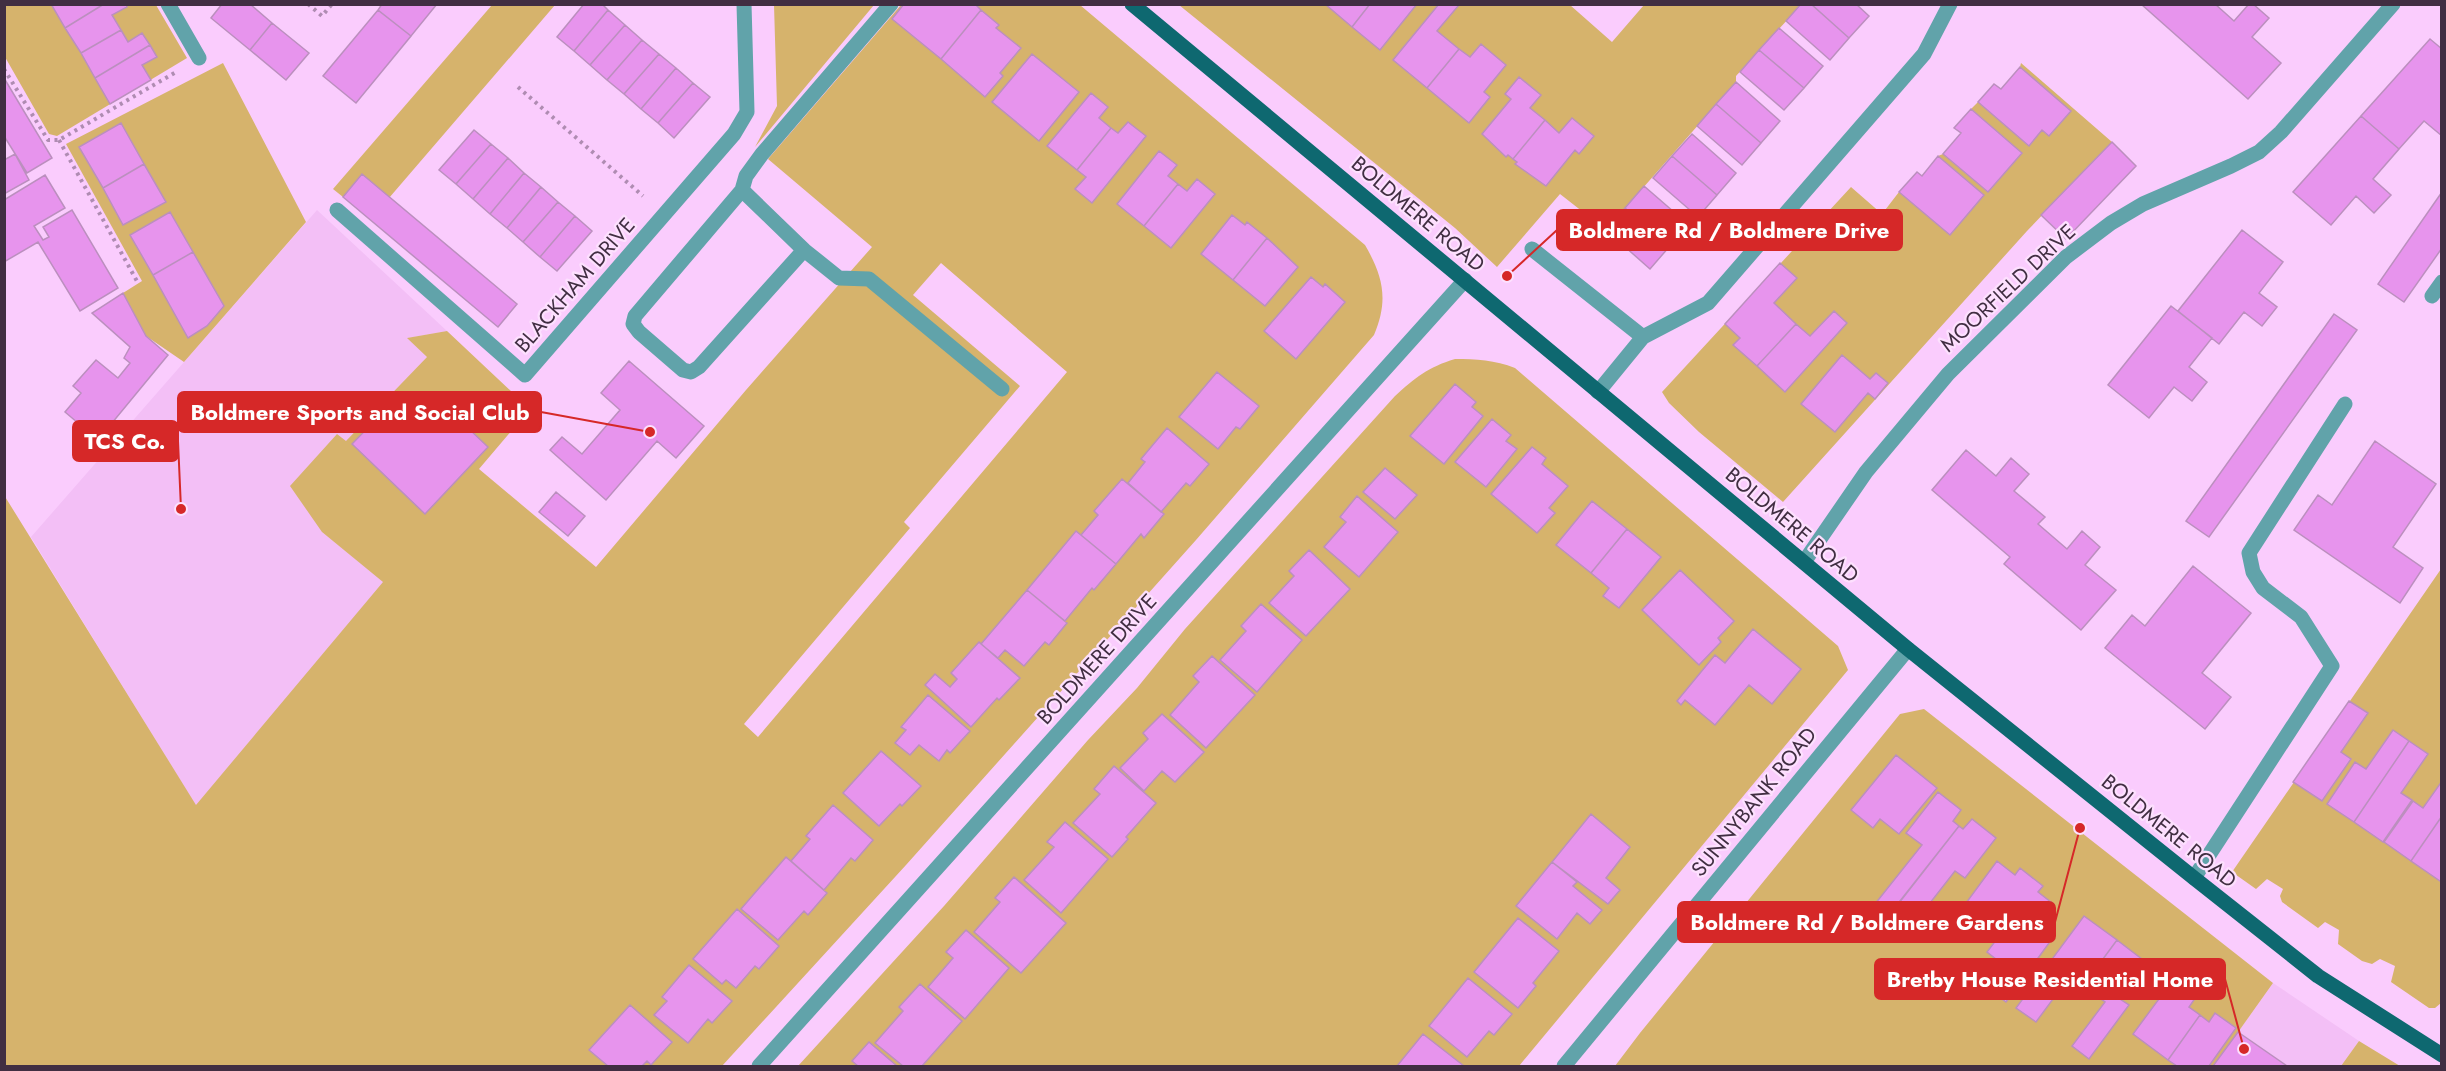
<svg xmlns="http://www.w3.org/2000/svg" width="2446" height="1071" viewBox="0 0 2446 1071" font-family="Jost,sans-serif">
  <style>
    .built { fill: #f3bff6 }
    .green { fill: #d6b36c; fill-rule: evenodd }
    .building { fill: #e794ed; stroke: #bb8fbe; stroke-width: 1.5 }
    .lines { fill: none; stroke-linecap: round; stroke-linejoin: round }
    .path { stroke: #af8cb2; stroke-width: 4; stroke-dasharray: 3 4.5; stroke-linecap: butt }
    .minor { stroke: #61a3aa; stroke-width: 15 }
    .major { stroke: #0e6870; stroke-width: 15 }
    .labels { text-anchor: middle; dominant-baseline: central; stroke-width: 4.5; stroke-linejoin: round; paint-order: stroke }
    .street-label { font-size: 21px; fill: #412e42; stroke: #fde0fe }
    .leader { fill: none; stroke: #d62828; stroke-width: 2 }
    .callout-dot { fill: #d62828; stroke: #fde0fe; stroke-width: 2 }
    .callout { fill: #d62828; stroke: #d62828; stroke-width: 2 }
    .callout-label { font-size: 22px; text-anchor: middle; font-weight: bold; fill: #fff }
  </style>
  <rect width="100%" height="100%" fill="#faccfd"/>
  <!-- built -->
  <path class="built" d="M317,210l130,121 -39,7 19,19 -81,85 -9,-8 -15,98 62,50 -188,224 -165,-269z
    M2273,983l86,58 -18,25h-127z"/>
  <!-- green -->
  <path class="green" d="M4,5h152l31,53 -130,78 -8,-2 -44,-77z
    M492,5h63l-166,193 -27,-23 -19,22 -10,-8z
    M774,5h100l-119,142 22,-41z
    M901,5h179l285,240c18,31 24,55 9,90l-178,205 -290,325 -184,201h-717l-1,-571 192,310 187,-223 -61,-50 -32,-46 47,-52 9,7 81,-84 -20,-19 40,-7 83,78 -51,60 117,98 150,-177 126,-143 -104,-88zM941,263l126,109 -309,365 -14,-13 166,-196 -6,-6 116,-136 -107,-91z
    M1179,5h391l42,37 32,-37h157l-65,71v6l-130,148 -46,-36 -63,73 -42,-39z
    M223,63l83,159 -122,140 -38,-26 -23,-43 19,-12 -76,-137z
    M2021,63l91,79 -85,89 -244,271 -84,-70 -30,-29 -7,-11 189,-205 31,27 17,-22 51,43 34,-40 -46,-39 5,-2 45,38 34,-39 -51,-44 7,-7 51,44 13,-16 7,6 22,-25 -51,-44z
    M1455,359c21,0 40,1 60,9l323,278 10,24 -329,396h-721l146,-160 144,-166 49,-52 48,-59 210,-233c20,-18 33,-29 60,-37z
    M2441,569v434l-6,5h-6l-38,-26 4,-16 -15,-7 -8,5 -10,-3 -24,-17 1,-14 -14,-8 -7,6 -36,-26 -2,-6 3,-7 -16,-10 -11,10 -24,-17z
    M1924,709l349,274 -59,83h-599l25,-33 260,-319z
    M2359,1041l41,25h-59z"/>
  <!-- building -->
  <path class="building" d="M51,4h53l-39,24z
    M104,4h22l1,3 -15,8 9,15 -40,23 -16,-25z
    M222,4h28l22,19 -22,27 -39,-32z
    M382,4h55l-26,32 -33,-26z
    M584,4h18l6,6 -34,41 -17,-14z
    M904,4h71l6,6 -40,49 -49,-40z
    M1325,4h45l-18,23z
    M1370,4h47l-37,46 -28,-23z
    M1439,4l20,1 -22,26 22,18 -32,39 -34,-28z
    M1801,4h10l38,34 -19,22 -44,-39z
    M1811,4h45l13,12 -20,22z
    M2141,4h74l19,17 15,-17h4l16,14 -17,19 29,26 -33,36z
    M378,10l33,26 -55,67 -33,-27z
    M608,10l17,15 -35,40 -16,-14z
    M981,10l18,15 -3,3 25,20 -21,25 3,3 -18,21 -44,-38z
    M272,23l37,30 -23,27 -36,-30z
    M625,25l17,15 -35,40 -17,-15z
    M1779,28l44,38 -19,22 -45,-38z
    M121,30l7,12 14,-9 8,12 -55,33 -14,-25z
    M2430,39l12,10v87l-18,-15 -25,28 -38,-33z
    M642,40l17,14 -35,40 -17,-14z
    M1481,44l25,21 -22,27 6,5 -21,26 -42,-35 32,-39 11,8z
    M150,45l7,12 -15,8 9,15 -41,24 -15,-26z
    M1759,50l45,38 -20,22 -44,-38z
    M659,54l17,14 -35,41 -17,-15z
    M1032,54l47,38 -40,49 -47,-39z
    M2020,67l51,44 -22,25 -7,-6 -13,16 -51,-44 16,-18 7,5z
    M676,68l17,15 -35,40 -17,-14z
    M1519,77l22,18 -11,13 15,12 -32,39 -5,-4 -2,2 -24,-23 29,-35 -6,-5z
    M4,78l48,80 -25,15 -23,-37z
    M1736,82l44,39 -19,22 -45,-39z
    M693,83l17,14 -36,41 -16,-15z
    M1091,93l17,14 -9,11 12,10 -34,42 -30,-24z
    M1716,104l45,39 -19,22 -45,-39z
    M1971,109l51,44 -34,39 -45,-38 18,-21 -7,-5z
    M2361,116l38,33 -26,30 18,16 -17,18 -18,-17 -25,29 -38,-33z
    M1572,118l22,18 -15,18 -4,-4 -29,36 -31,-22 2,-2 -4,-3 32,-39 14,13z
    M1128,122l18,14 -54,67 -17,-14 11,-12 -9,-7 34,-42 7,5z
    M121,123l23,41 -41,24 -24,-41z
    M474,130l17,14 -35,40 -17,-14z
    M1692,134l44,39 -19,22 -45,-39z
    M2112,142l24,24 -70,73 -25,-24z
    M491,144l17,14 -35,41 -17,-15z
    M1159,151l18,14 -9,11 10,8 -34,42 -27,-22z
    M15,154l14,26 -25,14v-34z
    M1672,156l45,39 -19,22 -45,-39z
    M1938,156l46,39 -34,40 -51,-43 18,-20 5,4z
    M508,158l16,15 -34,41 -17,-15z
    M144,164l22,38 -43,23 -20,-37z
    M524,173l17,14 -34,41 -17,-14z
    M362,174l155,130 -19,23 -155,-130z
    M45,175l20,33 -31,18 9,14 6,-3 -6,-10 29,-17 46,78 -38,23 -42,-69 -34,20v-62z
    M1197,179l18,15 -44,54 -27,-22 34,-42 9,7z
    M1644,186l45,39 -20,22 -44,-39z
    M541,187l17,15 -35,40 -16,-14z
    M2442,192v56l-38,54 -26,-18z
    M558,202l17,14 -35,41 -17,-15z
    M1625,208l44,39 -19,22 -44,-39z
    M170,212l23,40 -40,23 -23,-40z
    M1232,215l13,10 2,-3 20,16 -34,42 -32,-26z
    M575,216l17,15 -35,40 -17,-14z
    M2242,230l41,32 -24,31 18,14 -15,19 -18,-14 -25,32 -41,-33z
    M1267,238l31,29 -33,39 -32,-26z
    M193,252l31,54 -17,20 -19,12 -35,-63z
    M1780,263l17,15 -23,25 22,21 -39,42 -24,-21 7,-7 -15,-14z
    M1311,277l12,10 2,-3 20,18 -49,57 -32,-28z
    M123,293l23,43 22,19 -70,85 -33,-28 16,-19 -8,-7 23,-26 22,18 12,-15 -6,-5 6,-11 -38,-34z
    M2171,306l41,32 -23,29 18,15 -15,19 -18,-14 -25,31 -41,-33z
    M1834,311l13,12 -62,69 -28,-26 39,-42 14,12z
    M2334,314l23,16 -148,207 -23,-16z
    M1842,355l28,24 6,-6 12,10 -13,16 -7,-6 -33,39 -34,-28z
    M629,361l75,65 -28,32 -19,-17 -51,59 -56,-50 12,-13 20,17 38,-44 -19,-17z
    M1217,372l42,34 -19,23 -4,-2 -18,22 -39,-32z
    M1455,384l21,18 -4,5 11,9 -39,48 -34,-28z
    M393,402l27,26 9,-9 5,5 14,-15 40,38 -63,67 -73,-70z
    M1492,419l19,16 -5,6 11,8 -31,38 -31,-25z
    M1167,428l42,36 -19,22 -4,-3 -25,29 -33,-29 17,-21 -4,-3z
    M2375,441l61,43 -43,63 30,21 -23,35 -106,-73 24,-35 14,10z
    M1532,447l14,11 -4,6 26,22 -19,22 6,5 -18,20 -46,-39z
    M1966,450l30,26 15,-18 18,16 -15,17 31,26 -7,7 29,25 15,-18 18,16 -15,18 31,25 -35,40 -77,-66 6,-7 -78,-67z
    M1385,468l32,27 -22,24 -32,-27z
    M1122,479l42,35 -20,24 -3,-4 -25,30 -35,-29 17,-20 -4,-4z
    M556,492l29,24 -17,20 -29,-24z
    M1357,496l41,36 -39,45 -35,-30 22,-25 -6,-5z
    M1592,501l35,28 -36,44 -35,-28z
    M1627,529l34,28 -42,51 -16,-12 6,-8 -18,-15z
    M1076,531l40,33 -22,26 -2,-2 -27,33 -38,-31z
    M1309,550l41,39 -44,47 -37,-33 25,-27 -5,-5z
    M2193,566l58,47 -49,60 29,24 -26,32 -100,-81 27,-33 13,11z
    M1680,570l54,51 -16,17 3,4 -22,23 -57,-55z
    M1027,590l40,33 -18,22 -4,-3 -21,24 -19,-16 -7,8 -17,-14z
    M1261,604l41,36 -45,52 -37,-32 26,-29 -5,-5z
    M1753,629l48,40 -29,35 -23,-19 -34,40 -30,-25 -4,5 -4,-4 38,-46 10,8z
    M979,642l41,36 -21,22 -2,-2 -26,29 -46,-42 10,-11 15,13 7,-8 -6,-6z
    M1212,656l43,39 -49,53 -36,-33 29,-33 -6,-6z
    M928,695l42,36 -20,22 -3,-3 -8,11 -20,-16 -9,10 -15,-12 11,-13 -5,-3z
    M2349,701l19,12 -27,39 10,7 -29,42 -29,-19z
    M1162,714l42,38 -29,30 -13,-11 -18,20 -24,-23 28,-29 -5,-6z
    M2393,730l16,11 -55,81 -27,-18 28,-42 11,7z
    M2409,741l19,13 -27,39 11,7 -29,42 -29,-20z
    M881,751l40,35 -19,20 -2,-2 -21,22 -36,-33z
    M1896,755l41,33 -38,46 -19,-15 -7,9 -22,-18z
    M1114,766l42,37 -30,34 2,2 -16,18 -39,-34 27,-29 -6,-5z
    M2442,781v35l-31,45 -27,-19 29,-41 10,7z
    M1938,792l23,18 -8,11 6,5 -74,95 -14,-12 51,-64 -16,-12z
    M833,805l40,35 -18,21 -4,-3 -27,32 -33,-29 19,-22 -4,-3z
    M1591,814l39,33 -24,31 14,12 -12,14 -56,-42z
    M2442,816v63l-2,2 -29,-20z
    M1972,819l24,19 -31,40 -10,-7 -43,55 -20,-15 67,-85 4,3z
    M1065,822l43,37 -47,54 -37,-33 30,-33 -7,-5z
    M786,857l41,36 -19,22 -4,-4 -26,29 -37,-31z
    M1997,861l18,14 5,-7 23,18 -5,6 14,11 -18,23 18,13 -46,63 -12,-9 17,-22 -24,-19 16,-21 -37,-28z
    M1552,862l25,20 -4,4 29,24 -12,14 -13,-11 -20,26 -41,-33z
    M1014,877l52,46 -45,50 -47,-41 26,-30 -5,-4z
    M737,909l42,37 -20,23 -4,-3 -19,22 -10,-8 -4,4 -29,-25z
    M2084,916l33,24 -34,46 -13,-10 -34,46 -20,-14z
    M1518,918l41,33 -26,32 3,3 -18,22 -44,-36z
    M966,930l43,38 -44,51 -37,-32 25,-29 -7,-6z
    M2117,940l30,23 -27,36 9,6 -40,54 -17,-13 33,-44 -22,-16z
    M689,965l43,36 -20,22 -4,-4 -20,24 -34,-28 13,-14 -5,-4z
    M1468,978l44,36 -18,21 -5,-4 -22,26 -38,-31z
    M2173,980l23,17 -7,10 11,8 -32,45 -35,-26z
    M920,984l42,37 -40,45h-19l-28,-23 28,-32 -4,-4z
    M630,1005l42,37 -21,23 -4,-4 -5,5h-34l-19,-16z
    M2215,1013l21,15 -27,38h-32l-9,-6 32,-45 9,7z
    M2238,1032l49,34h-74z
    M1423,1034l41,32h-67z
    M869,1042l28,24h-39l-6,-5z"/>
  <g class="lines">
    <!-- path -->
    <path class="path" d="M308,4l14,12 10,-12
      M4,69l44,71h11l117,-68
      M518,87l125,109
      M59,140l79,143"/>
    <!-- minor -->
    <path class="minor" d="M168,4l31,54
      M742,190l62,60 -105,117 -8,5 -8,-2 -44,-38 -6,-8 2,-8 107,-126 4,-14 16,-22 129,-150
      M337,210l188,165 209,-241 13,-22 -3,-108
      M1532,249l111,88
      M804,250l35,28 30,1 133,110
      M2432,296l10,-14
      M1598,392l45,-55 65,-34 216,-249 26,-50
      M1804,562l62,-90 82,-98 118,-117 45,-34 32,-19 88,-38 28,-14 22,-20 112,-128
      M2194,878l138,-212 -31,-49 -38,-29 -10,-16 -4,-19 96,-149
      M759,1066l706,-786
      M1564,1066l344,-417"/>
    <!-- major -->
    <path class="major" d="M1132,4l776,645 286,229 124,98 124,79"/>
  </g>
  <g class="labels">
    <!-- street labels -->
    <g class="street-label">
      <text transform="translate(1418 214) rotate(40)">BOLDMERE ROAD</text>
      <text transform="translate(575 285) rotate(-49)">BLACKHAM DRIVE</text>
      <text transform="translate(2008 288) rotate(-43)">MOORFIELD DRIVE</text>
      <text transform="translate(1792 525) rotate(40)">BOLDMERE ROAD</text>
      <text transform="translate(1097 659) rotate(-48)">BOLDMERE DRIVE</text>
      <text transform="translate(1754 802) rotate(-51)">SUNNYBANK ROAD</text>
      <text transform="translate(2169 831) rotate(39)">BOLDMERE ROAD</text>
    </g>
  </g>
  <!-- callouts -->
  <path class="leader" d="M1507 276L1557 230M650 432L541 412M181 509L178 441M2080 828L2055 922M2244 1049L2225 979"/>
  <g class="callout-dot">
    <circle cx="1507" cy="276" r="6"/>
    <circle cx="650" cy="432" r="6"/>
    <circle cx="181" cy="509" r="6"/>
    <circle cx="2080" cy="828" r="6"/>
    <circle cx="2244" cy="1049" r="6"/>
  </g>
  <g class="callout">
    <rect x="1557" y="210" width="345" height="40" rx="6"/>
    <rect x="178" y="392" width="363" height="40" rx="6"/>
    <rect x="73" y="421" width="105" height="40" rx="6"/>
    <rect x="1678" y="902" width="377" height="40" rx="6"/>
    <rect x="1875" y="959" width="350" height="40" rx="6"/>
  </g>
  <g class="callout-label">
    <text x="1729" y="238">Boldmere Rd / Boldmere Drive</text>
    <text x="360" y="420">Boldmere Sports and Social Club</text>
    <text x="125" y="449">TCS Co.</text>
    <text x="1867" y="930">Boldmere Rd / Boldmere Gardens</text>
    <text x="2050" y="987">Bretby House Residential Home</text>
  </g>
  <!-- border -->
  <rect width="2446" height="1071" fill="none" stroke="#412e42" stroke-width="12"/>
</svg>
